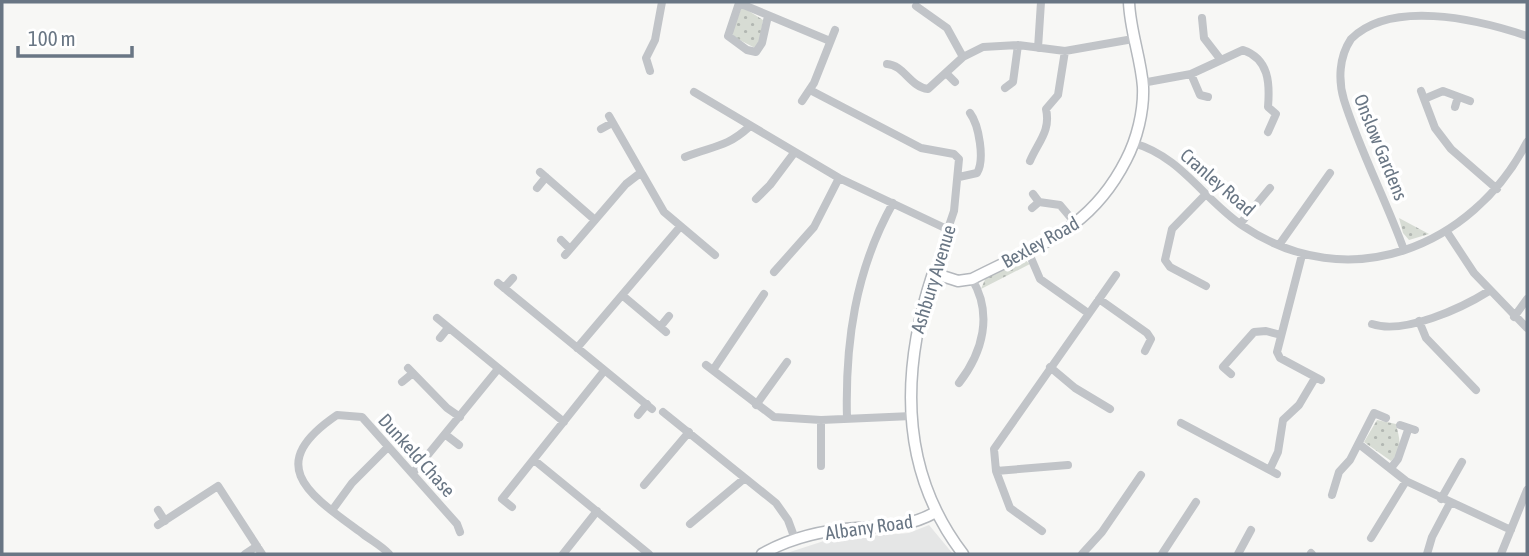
<svg xmlns="http://www.w3.org/2000/svg" width="1529" height="556" viewBox="0 0 1529 556" font-family="'Asap Condensed',sans-serif">
  <style>
    .built { fill: #e5e6e6 }
    .grass { fill: url(#grass-dots) }
    .lines { fill: none; stroke-linecap: round; stroke-linejoin: round }
    .secondary-casing { stroke: #b4b8bd; stroke-width: 13 }
    .street { stroke: #c1c4c8; stroke-width: 8 }
    .secondary { stroke: #fff; stroke-width: 10 }
    .labels { text-anchor: middle; dominant-baseline: central; stroke-width: 7; stroke-linejoin: round; paint-order: stroke }
    .street-label { font-size: 19px; fill: #697684; stroke: #fff }
  </style>
  <defs>
    <pattern id="grass-dots" width="8" height="8" patternUnits="userSpaceOnUse" patternTransform="scale(1.75)"><rect width="8" height="8" fill="#d7dcd4"/><path d="M2 2h.1M6 6h.1" fill="none" stroke="#b2b7b2" stroke-width="1.8" stroke-linecap="round"/></pattern>
  </defs>
  <rect width="100%" height="100%" fill="#f7f7f5"/>
  <!-- built -->
  <path class="built" d="M929,525l24,29 -166,-1 43,-14 79,-6z"/>
  <!-- grass -->
  <path class="grass" d="M744,8l19,12 -4,24 -4,4 -21,-11 -2,-5 9,-23z
    M1399,218l30,16 -20,6 -6,-7z
    M1025,260l5,4 -49,25 5,-12z
    M1377,420l19,4c3,14 8,24 -5,37l-27,-19z"/>
  <g class="lines">
    <!-- secondary casing -->
    <g class="secondary-casing">
      <path id="secondary" d="M762,554c28,-16 62,-24 95,-26 30,-1 52,-1 79,-16
        M963,554c-65,-85 -62,-184 -30,-281l25,8 14,-2c66,-34 118,-48 154,-119 11,-21 18,-49 17,-73 -2,-29 -13,-56 -14,-85"/>
    </g>
    <!-- street -->
    <path class="street" d="M916,6l31,22 16,29
      M768,16l-6,27 -6,9 -9,-2 -19,-14 11,-33 91,38
      M1202,18l2,20 17,22
      M1038,48l3,-46
      M887,64c17,1 23,23 41,25l35,-32 20,-10 35,-2 47,6 68,-12
      M650,71l-4,-13 9,-18 7,-38
      M947,74l8,8
      M1191,74l9,21 8,2
      M1142,83l49,-9 52,-24c26,9 27,33 25,57l8,7 -8,18
      M1005,88l8,-6 5,-37
      M810,90l111,58 33,6 5,5 -5,52 -21,62
      M1421,91l14,37 16,21 46,40
      M694,92l145,86 110,52
      M1424,99l19,-8 27,10
      M802,101l12,-18 21,-53
      M1455,107l3,-10
      M609,116l55,96 51,43
      M601,129l11,-6
      M1133,143c48,13 71,57 110,83 105,71 229,22 284,-84
      M685,157c27,-11 41,-9 64,-30
      M1030,161c8,-19 21,-30 16,-52l12,-14 7,-44
      M540,172l55,48
      M959,177l18,-4c8,-13 2,-48 -7,-60
      M537,188l9,-11
      M1206,194l-34,35 -7,31 5,7 36,19
      M756,199l14,-14 24,-32
      M1039,202l21,3 16,19
      M1032,208l7,-6 -6,-8
      M1240,224l30,-36
      M1447,232l27,41 53,55
      M561,240l9,9
      M1279,245l51,-72
      M1404,250c-18,-50 -44,-99 -60,-150 -6,-20 -5,-43 7,-61 39,-39 123,-21 176,-3
      M1028,251l12,28 48,34
      M565,255l61,-71 13,-10
      M1302,255l-25,97 3,6 41,22
      M774,272l40,-45 25,-49
      M498,283l154,126
      M504,288l9,-10
      M622,295l44,37
      M1099,299l48,34 4,6 -6,12
      M1514,317l13,-18
      M437,318l127,104
      M1419,321l7,17 50,52
      M1372,324c32,11 90,-16 117,-33
      M660,327l9,-11
      M440,338l8,-10
      M577,348l102,-120
      M706,365l68,52 47,3 91,-4
      M1050,367l25,21 35,21
      M408,368l39,40 13,9
      M713,370l51,-76
      M1231,374l-8,-7 31,-35 12,-1 15,4
      M402,382l11,-9
      M959,383c24,-31 34,-69 13,-104
      M756,405l31,-43
      M663,412l113,91 12,17 7,19
      M638,415l9,-11
      M847,419c-2,-76 8,-148 46,-216
      M821,420v46
      M1181,423l96,51
      M1400,425l15,5
      M446,435l13,10
      M1359,444l47,37 105,49
      M534,460l115,94
      M1391,468l7,-9 10,-29
      M1270,469l8,-17 5,-32 16,-15 16,-27
      M996,471l72,-6
      M413,473l85,-104
      M644,485l45,-53
      M1332,495l7,-23 11,-12 24,-47 12,5
      M1441,499l21,-37
      M512,507l-10,-8 102,-128
      M333,509l19,-26 36,-36
      M158,510l7,11
      M690,524l55,-46
      M158,525l60,-39 44,68
      M1042,531l-32,-23 -14,-37 -2,-22 122,-174
      M1371,538l35,-57
      M1311,553l1,1
      M245,554l12,-8
      M389,554c-7,-8 -17,-13 -26,-20 -53,-39 -101,-68 -26,-119l25,2 95,107 3,8
      M563,554l34,-43
      M1082,554l20,-22 39,-57
      M1162,554l34,-52
      M1238,554l13,-24
      M1427,554l5,-17 18,-34
      M1501,554l26,-64"/>
    <!-- secondary -->
    <use href="#secondary" class="secondary"/>
  </g>
  <g class="labels">
    <!-- street labels -->
    <g class="street-label">
      <text transform="translate(1381 147) rotate(68)">Onslow Gardens</text>
      <text transform="translate(1218 182) rotate(41)">Cranley Road</text>
      <text transform="translate(1040 242) rotate(-29)">Bexley Road</text>
      <text transform="translate(933 279) rotate(-73)">Ashbury Avenue</text>
      <text transform="translate(417 455) rotate(48)">Dunkeld Chase</text>
      <text transform="translate(869 527) rotate(-8)">Albany Road</text>
    </g>
  </g>
  <!-- border -->
  <rect width="1529" height="556" fill="none" stroke="#697684" stroke-width="7"/>
  <!-- scale -->
  <path d="M18 46v10h114v-10" fill="none" stroke="#697684" stroke-width="3.5"/>
  <text x="28" y="46" font-size="21" fill="#697684" stroke="#ffffff" stroke-width="5" paint-order="stroke">100 m</text>
</svg>
